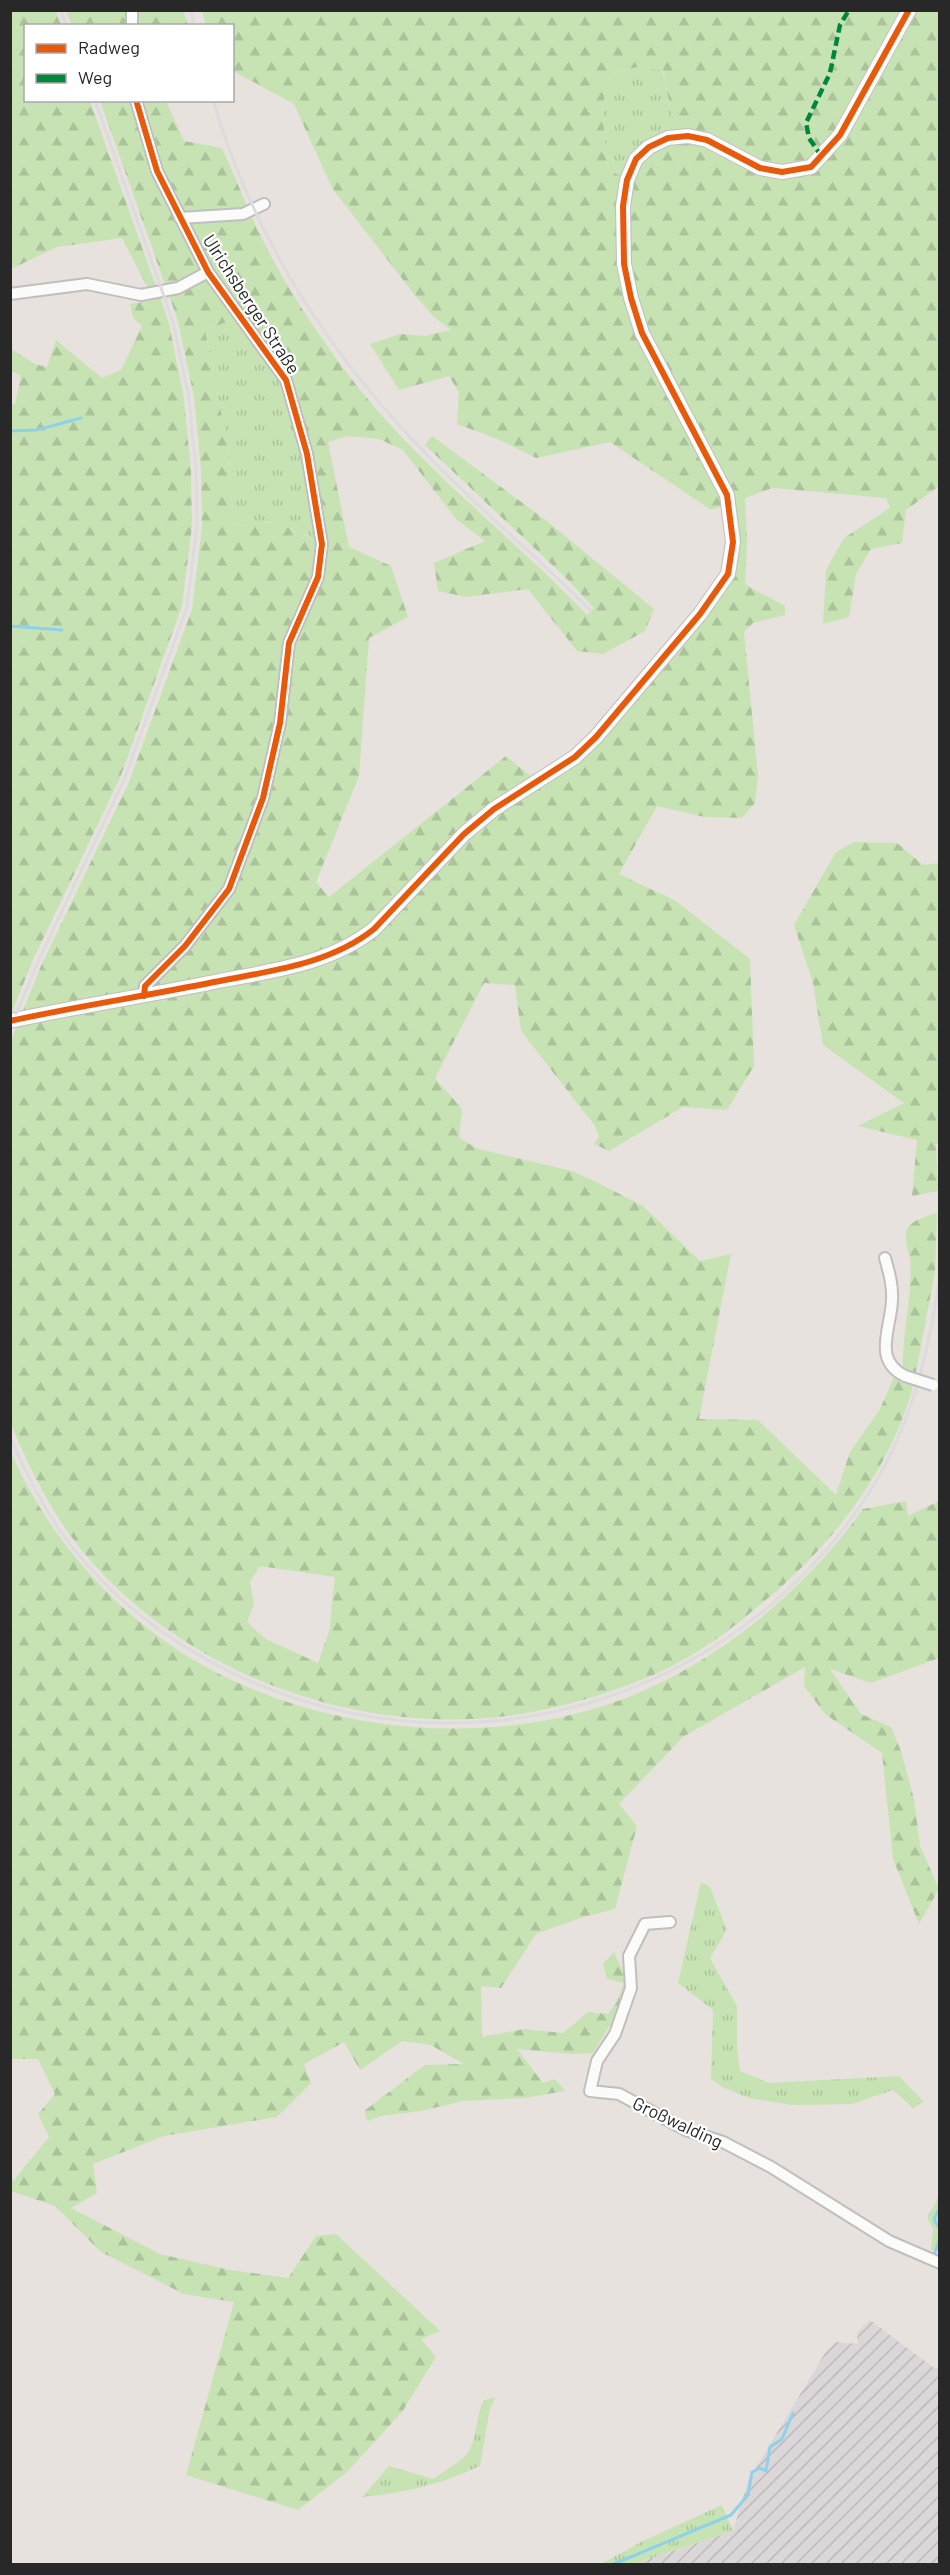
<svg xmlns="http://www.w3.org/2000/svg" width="950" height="2575" viewBox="0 0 950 2575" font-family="Barlow,sans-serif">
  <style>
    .industrial { fill: url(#industrial-furrows) }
    .grass { fill: url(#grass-tufts) }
    .forest { fill: url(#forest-firs); fill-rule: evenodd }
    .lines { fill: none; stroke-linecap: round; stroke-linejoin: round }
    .stream { stroke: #8ed1ea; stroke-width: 3 }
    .minor-casing { stroke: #c0bebf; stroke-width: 14 }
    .tertiary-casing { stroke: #c0bebf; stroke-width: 16 }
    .minor { stroke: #fbfbfa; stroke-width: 10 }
    .tertiary { stroke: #fbfbfa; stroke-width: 14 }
    .rail { stroke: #dcdcde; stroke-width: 3 }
    .minor-bridge-casing { stroke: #c0bebf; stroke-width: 14; stroke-linecap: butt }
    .minor-bridge { stroke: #fbfbfa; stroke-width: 10 }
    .quiet { stroke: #00873e; stroke-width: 4.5; stroke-dasharray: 9 4.5; stroke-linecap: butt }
    .cycleway-casing { stroke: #fff; stroke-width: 10 }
    .cycleway { stroke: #e8590c; stroke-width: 6 }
    .labels { text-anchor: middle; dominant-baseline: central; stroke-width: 4.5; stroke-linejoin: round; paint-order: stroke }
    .street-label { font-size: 18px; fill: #282828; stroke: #fff }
  </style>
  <defs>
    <pattern id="industrial-furrows" width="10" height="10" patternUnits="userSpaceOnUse" patternTransform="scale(1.5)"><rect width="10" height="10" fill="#dbd7d9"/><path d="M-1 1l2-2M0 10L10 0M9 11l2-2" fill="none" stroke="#bcb9ba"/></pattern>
    <pattern id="grass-tufts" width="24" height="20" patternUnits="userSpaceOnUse" patternTransform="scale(1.5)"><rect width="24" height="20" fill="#c7e3b4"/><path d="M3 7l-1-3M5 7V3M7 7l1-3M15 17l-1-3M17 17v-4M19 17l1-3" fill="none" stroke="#abc39b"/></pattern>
    <pattern id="forest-firs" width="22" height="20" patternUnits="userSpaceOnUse" patternTransform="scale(1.5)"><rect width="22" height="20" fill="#c7e3b4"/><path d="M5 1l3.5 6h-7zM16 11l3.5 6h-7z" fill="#abc39b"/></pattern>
  </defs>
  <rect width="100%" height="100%" fill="#e7e2dd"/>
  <!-- industrial -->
  <path class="industrial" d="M870,2320l64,48h5v196h-305l99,-33 15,-50 77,-128 11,-11 22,2 -1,-12z"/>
  <!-- grass -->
  <path class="grass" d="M645,65l4,4h13l14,65 -50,43 -17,-6c-4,-31 -11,-67 1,-97z
    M241,317l45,63 36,164 -45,-22 -43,3 -8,-88 -21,-107z
    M701,1882l9,5 17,43 -17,28 27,48v42l3,23 29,12 130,-7 25,26 -11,6 -20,-18 -41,14 -60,1 -43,-7 -27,-11 -11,-8 2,-69 -35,-27z
    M939,2196v55l-8,-1 2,-22 -6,-10z
    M496,2397l-6,11 -10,58c-38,18 -76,27 -118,31l27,-31 44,13c10,-7 22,-14 31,-22 14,-13 11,-41 20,-57z
    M722,2505l11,26 -99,33h-33l42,-23z"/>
  <!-- forest -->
  <path class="forest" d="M11,11h45l5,14 -35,1v74l64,1 79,222 15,76 7,72 1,55 -10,80 -62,172 -88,184 -21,53 -1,-611h5l6,-28 -10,-5v-22l24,15 12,3 9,-27 46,38 19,-8 21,-44 -9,-8 -3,-14 24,-4 -32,-62 -65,9 -46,22z
    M66,11h117l5,14h-116z
    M202,11h737v475l-33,24 -4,33 -31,6 -15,25 -7,43 -26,7 3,-54 18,-32 46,-30 -4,-10 -114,-10 -27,10 2,45 -2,40 6,5 34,18v9l-32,8 -9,9 14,143 -3,28 -13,15 -37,-1 -48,-11 -38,68 57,27 74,58 4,107 -27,44 -44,-3 -74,44 -15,-7 5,-7 -4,-11 -74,-95 -6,-46 -31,-2 -49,95 27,31 -3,29 19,11 94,22 24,11 47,24 57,55 31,-7 -32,165 59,1 78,75 14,-43 30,-43 15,-34 19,7c-21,85 -81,162 -147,217 -32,28 -68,55 -107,73 -60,26 -123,44 -188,47 -137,6 -280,-49 -373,-149 -40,-42 -66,-93 -88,-146l-1,-381 31,-77 88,-184 63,-173 10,-83 -1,-56 -7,-73 -16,-76 -78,-220h66l18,40 38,7c15,33 28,67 44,99 27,51 59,99 95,144 67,83 153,147 226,224l7,-7 -28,-30 -141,-133 7,-9 116,86 106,87 -9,22 -42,23 -26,-3 -49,-62 -62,8 -28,-6 -4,-28 51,-22 -29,-22 -53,-69 -24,-11 -31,-3 -20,6 21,105 42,19 17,51 -39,21 -10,138 -43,106 13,15 177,-141 32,26 37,-25 153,-183 1,-70 -18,6 -101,-68 -74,16 -36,-18 -43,-16 2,-32 -10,-16 -50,14 -29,-46 30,-10 25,2 26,-6 -18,-14 -19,-22 -82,-106 -38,-84 -61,-33 -1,-45 -26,-1zM645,65l4,4 14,1 12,63 -26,12 -24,32 -16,-6c-4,-31 -11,-67 1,-97zM241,317l45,63 35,164 -44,-22 -43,3 -8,-88 -21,-107zM260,1566l75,11 -6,55 -11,31 -52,-24 -19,-17 7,-18 -4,-22z
    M854,842l43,1 26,22 16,-2 1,281h-4l2,47 -26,5 5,-56 -59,-14 46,-23 -81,-58 -10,-62 -19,-58 42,-73z
    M937,1213l-2,59 -20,105 -8,-2 -4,-8c-1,-36 10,-71 7,-108 -1,-8 -6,-19 -4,-27 3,-12 22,-16 31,-19z
    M10,1450c37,86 102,160 182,209 138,82 332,95 476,20 78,-41 144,-99 195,-170l43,-8 2,15 31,-15v157l-68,25 -41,-14 31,45 30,13 10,24 13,48 6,47 19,43 -20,35 -26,-65 -11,-106 -57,-39 -21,-28 1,-19 -122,70 -64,67 18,22 -22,83 -35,9 -44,16 -35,54 -20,-2 1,51 42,-8 39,4 25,-21 20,2 9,-12 7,-19 -17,-4 -4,-15 11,-12 13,28 -14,47 -3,-2 -17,28 -20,1 -56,-5 26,34 12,-4 10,12 -41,7 -61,3 -42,10 -40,5 -13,5 -4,-10 61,-46 39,-1 -33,-19 -29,-4 -42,29 -16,-28 -40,22 7,19 -34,34 -113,19 -71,28 4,29 -26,15 89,46 70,16 58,8 28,-42 20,-2 104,97 -19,8 15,18 -34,55 -55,60 -49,38 -112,-35 48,-173 -50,-8 -83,-42 -46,-46 -44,-15v-12l3,1 35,-43 -11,-23 17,-20 -17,-35h-27z"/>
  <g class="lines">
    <!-- stream -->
    <path class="stream" d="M10,431l27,-1 44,-12
      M10,626l52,4
      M940,2207l-6,12 6,11
      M934,2255l6,-17
      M614,2564l117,-49 17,-20 4,-23 8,-4 6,3 4,-24 12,-8 11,-26"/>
    <!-- minor casing -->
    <g class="minor-casing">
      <path id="minor" d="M132,26v-16
        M136,100l21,71 51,101 78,108 21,74 15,90 -4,33 -29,66 -9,80 -17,75 -34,91 -44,57 -40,40 -1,10
        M180,218l63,-4 21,-10
        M10,294l77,-10 54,11 37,-7 30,-16
        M885,1258c4,14 8,28 7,42 -1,29 -20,60 13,76
        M670,1922l-25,2 -16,32 2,32 -16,46 -18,27 -7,30 29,3 67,36 37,12 48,25 118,74 51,22"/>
    </g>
    <!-- tertiary casing -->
    <g class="tertiary-casing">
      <path id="tertiary" d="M10,1021c68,-15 136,-25 204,-39 55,-11 115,-17 160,-53l90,-95 30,-25 81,-52 21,-20 104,-123 28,-40 5,-32 -6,-47 -85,-162 -11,-35 -7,-34 -1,-58 4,-26 9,-21 13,-12 19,-9 20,-2 19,4 53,28 22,4 29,-5 29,-32 69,-125"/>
    </g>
    <!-- minor -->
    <use href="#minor" class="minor"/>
    <!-- tertiary -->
    <use href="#tertiary" class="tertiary"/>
    <!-- rail -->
    <path class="rail" d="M61,10l5,16
      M191,10l3,16
      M213,100c41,139 116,255 217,358 51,53 109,100 161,153
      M10,1029l27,-65 87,-184 63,-173 10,-81 -1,-56 -7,-72 -16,-76 -78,-222
      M10,1437c16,36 33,71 56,102 47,63 111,109 182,141 222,99 482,22 617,-181 46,-70 63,-142 75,-224"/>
    <!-- minor-bridge casing -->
    <g class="minor-bridge-casing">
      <path id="minor-bridge" d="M905,1376l28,9"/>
    </g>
    <!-- minor-bridge -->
    <use href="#minor-bridge" class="minor-bridge"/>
    <!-- quiet -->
    <path class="quiet" d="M822,157l-13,-19 -3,-15 24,-50 10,-48 9,-15"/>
    <!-- cycleway casing -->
    <g class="cycleway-casing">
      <path id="cycleway" d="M136,100l21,71 51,101 78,108 21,74 15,90 -4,33 -29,66 -9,80 -17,75 -34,91 -44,57 -40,40 -1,10
        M10,1021c68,-15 136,-25 204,-39 55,-11 115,-17 160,-53l90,-95 30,-25 81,-52 21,-20 104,-123 28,-40 5,-32 -6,-47 -85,-162 -11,-35 -7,-34 -1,-58 4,-26 9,-21 13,-12 19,-9 20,-2 19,4 53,28 22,4 29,-5 29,-32 69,-125"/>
    </g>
    <!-- cycleway -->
    <use href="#cycleway" class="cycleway"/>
  </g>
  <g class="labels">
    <!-- street labels -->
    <g class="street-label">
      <text transform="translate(252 304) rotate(57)">Ulrichsberger Straße</text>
      <text transform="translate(678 2122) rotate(25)">Großwalding</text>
    </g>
  </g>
  <!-- border -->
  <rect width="950" height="2575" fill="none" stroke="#282828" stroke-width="24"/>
  <!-- legend -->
  <rect x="24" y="24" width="210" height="78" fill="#ffffff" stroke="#a9a9a9" stroke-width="1.5"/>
  <rect x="36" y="44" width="30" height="9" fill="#e8590c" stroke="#a9a9a9" stroke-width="1.5"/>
  <text x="78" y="54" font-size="18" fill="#282828">Radweg</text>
  <rect x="36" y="74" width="30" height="9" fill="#00873e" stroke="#a9a9a9" stroke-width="1.5"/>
  <text x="78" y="84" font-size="18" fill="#282828">Weg</text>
</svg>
